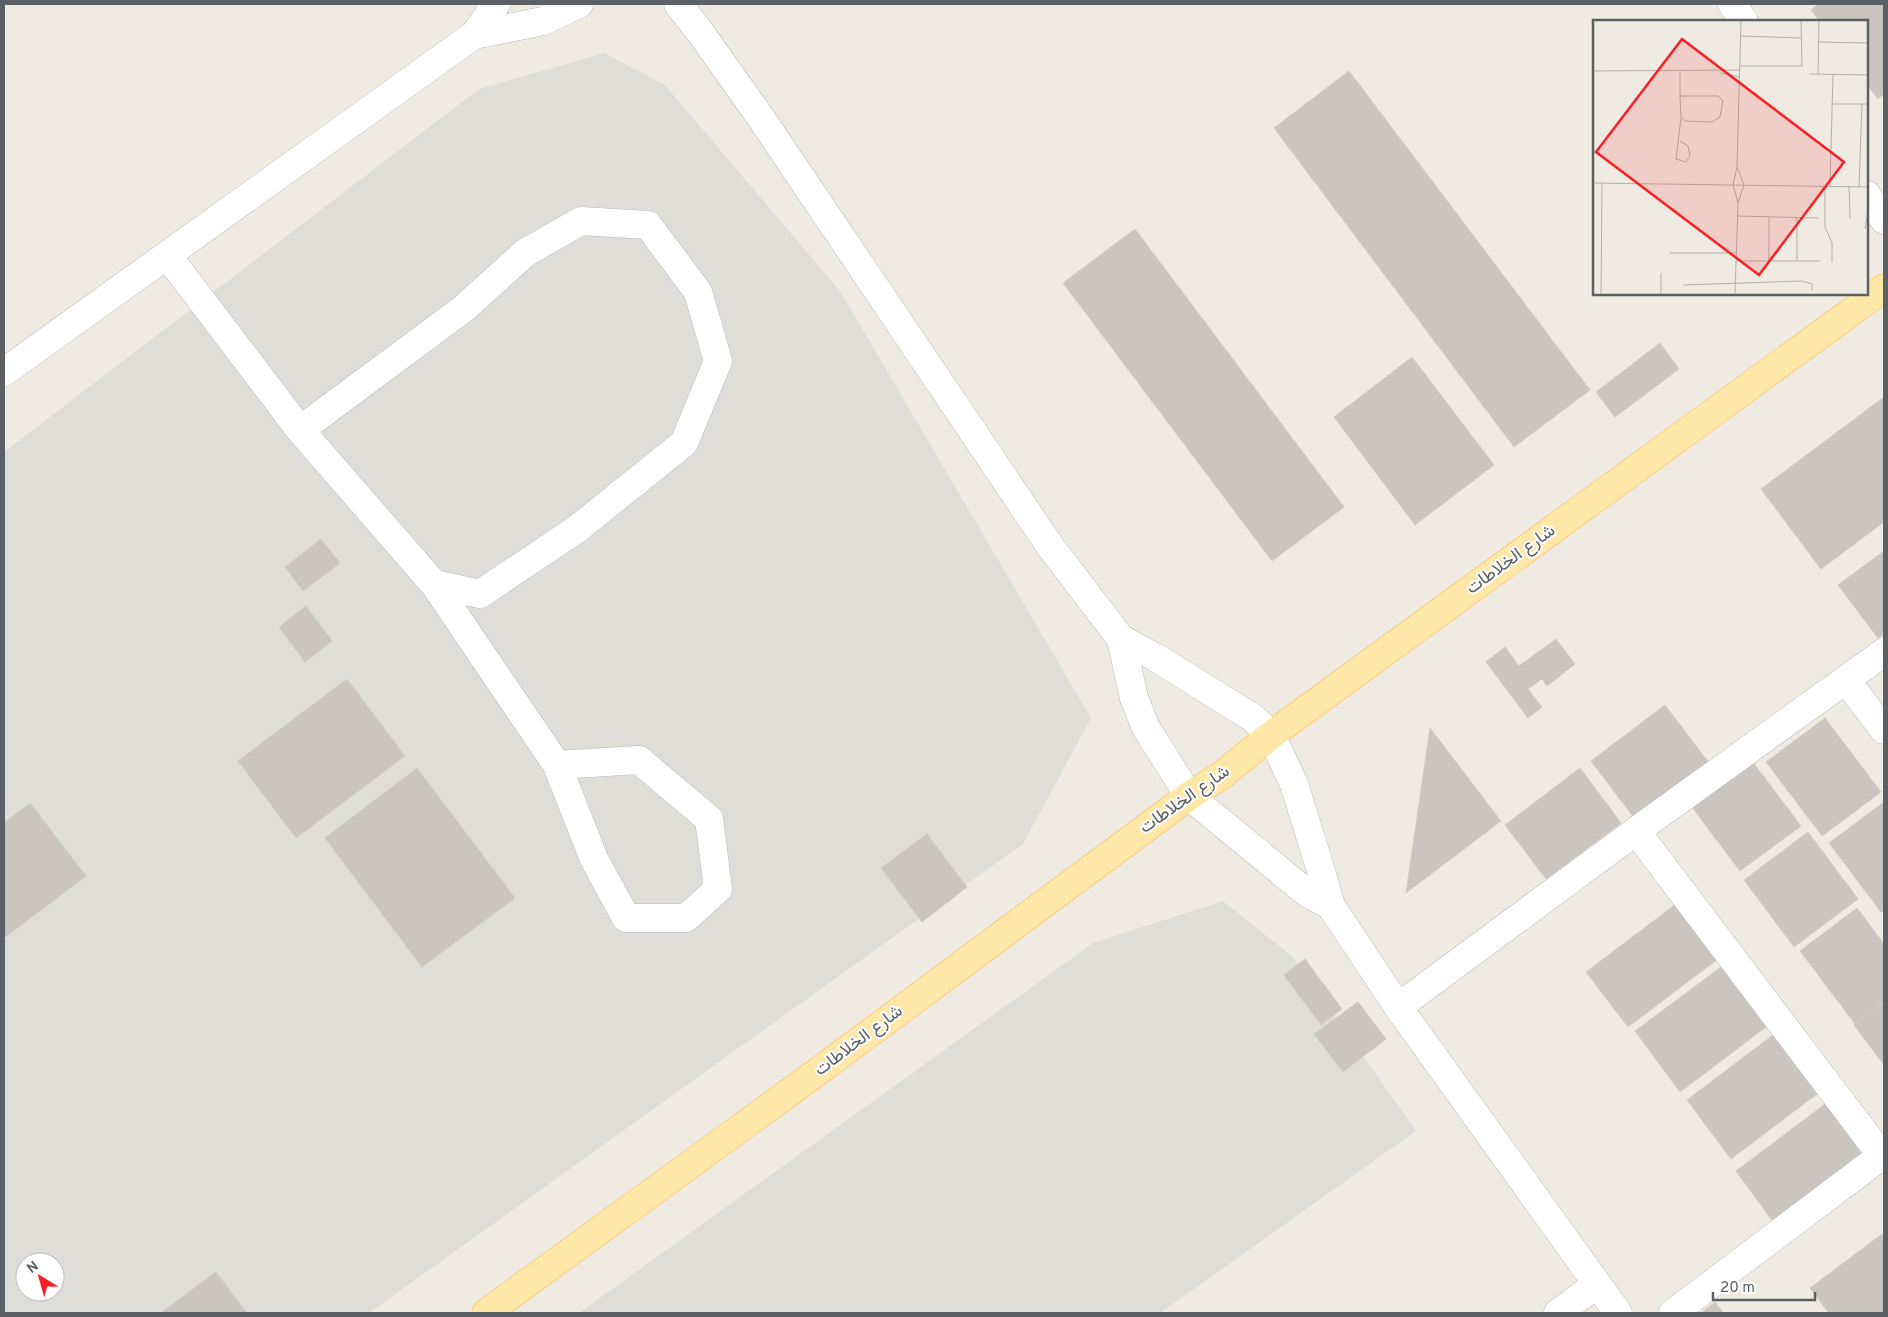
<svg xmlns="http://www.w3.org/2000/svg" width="1888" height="1317" viewBox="0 0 1888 1317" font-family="Overpass,Vazirmatn,sans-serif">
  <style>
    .industrial { fill: #dfddd7; fill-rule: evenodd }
    .building { fill: #cac5bf; stroke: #d4ccc0 }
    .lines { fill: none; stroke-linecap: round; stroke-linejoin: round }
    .minor-casing { stroke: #b5babe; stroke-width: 29 }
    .major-casing { stroke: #feb84d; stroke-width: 29 }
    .minor { stroke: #fff; stroke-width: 28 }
    .major { stroke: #ffe7a8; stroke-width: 28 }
    .labels { text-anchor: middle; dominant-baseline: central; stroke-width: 4; stroke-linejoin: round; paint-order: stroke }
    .street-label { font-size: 18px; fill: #5b6065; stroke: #fff }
    .inset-road { fill: none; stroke: #b0afac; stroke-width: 1 }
    .view { fill: #f91f26; fill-opacity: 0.15; stroke: #f91f26; stroke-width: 2.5 }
    .inset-edge { fill: none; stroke: #5b6065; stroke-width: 2.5 }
  </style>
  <rect width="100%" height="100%" fill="#efebe2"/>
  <!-- industrial -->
  <path class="industrial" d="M604,53l61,32 175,206 251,427 -68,126 -654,469h-365v-861l475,-363zM25,1262h30v30h-30z
    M1223,901l70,56 123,174 -256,182h-581l514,-370z"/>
  <!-- building -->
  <path class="building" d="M1819,4h65v90l-6,5 -11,-15v-63h-48l-8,-11z
    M1349,71l241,319 -76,57 -240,-319z
    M1135,229l209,278 -72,54 -209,-278z
    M1660,343l19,26 -64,48 -19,-25z
    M1412,357l82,108 -79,60 -81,-108z
    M1884,397v125l-63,47 -60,-80z
    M321,539l19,24 -37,28 -18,-24z
    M1884,551v83l-6,4 -40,-53z
    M306,606l26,35 -27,21 -26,-35z
    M1556,639l19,25 -28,22 -5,-7 -14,10 14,18 -14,11 -42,-56 19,-15 14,19z
    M347,679l58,77 -109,82 -58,-77z
    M1665,705l47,62 -74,56 -47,-62z
    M1825,718l56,74 -59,44 -56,-74z
    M1430,728l71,93 -95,72z
    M1752,761l49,65 -61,45 -49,-65z
    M417,768l98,130 -93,69 -97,-129z
    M1580,768l41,55 -75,56 -41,-54z
    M1884,802v108l-3,2 -52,-69z
    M30,803l56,73 -82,62v-115z
    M1808,832l50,67 -64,48 -50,-67z
    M927,834l40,53 -45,35 -41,-54z
    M1680,901l42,55 -94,71 -42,-55z
    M1857,908l27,36v58l-29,22 -55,-73z
    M1305,959l37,50 -21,16 -37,-50z
    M1721,967l45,60 -86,65 -45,-61z
    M1358,1002l28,37 -43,33 -29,-38z
    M1884,1002v63l-30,-40z
    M1773,1035l44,59 -86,65 -44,-59z
    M1829,1101l39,51 -94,71 -38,-52z
    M1882,1234l2,3v76h-55l-19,-25z
    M216,1272l31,41h-84l-1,-1z
    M1715,1302l8,11h-22z"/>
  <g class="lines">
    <!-- minor casing -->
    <g class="minor-casing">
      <path id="minor" d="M678,4l22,28 63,89 287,425 71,93 13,59 12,30 43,68 118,97 24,13
        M1732,4l12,17
        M474,35l69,-14 36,-17
        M1867,195l17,25
        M167,255l133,175 134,154 46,10 97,-65 107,-86 34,-82 -20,-69 -50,-67 -67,-4 -56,32 -62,56 -163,121
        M4,372l470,-337 22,-31
        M434,584l123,181 37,94 32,59h60l32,-29 -9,-70 -70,-59 -82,5
        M1121,639l34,18 98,61 18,17 23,49 28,90 9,32 67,101 220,306
        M1846,680l38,50
        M1636,831l246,325
        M1398,1007l238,-176 248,-179
        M1558,1313l39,-29
        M1673,1313l211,-159"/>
    </g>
    <!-- major casing -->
    <g class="major-casing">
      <path id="major" d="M486,1313l315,-229 388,-288 33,-21 49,-40 613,-447"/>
    </g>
    <!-- minor -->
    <use href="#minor" class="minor"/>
    <!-- major -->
    <use href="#major" class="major"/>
  </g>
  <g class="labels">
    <!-- street labels -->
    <g class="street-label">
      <text transform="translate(1511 560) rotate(-36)">شارع الخلاطات</text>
      <text transform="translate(1185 800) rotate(-35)">شارع الخلاطات</text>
      <text transform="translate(859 1041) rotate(-37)">شارع الخلاطات</text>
    </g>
  </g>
  <!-- overview -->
  <g transform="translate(1593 20)">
    <rect width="275" height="275" fill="#efebe2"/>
    <path class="inset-road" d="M148,16l60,2M226,22l49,1M147,46h62l-1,-45M0,51l147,-1M87,52v24l1,21 4,4 27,1 8,-5 3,-16 -5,-5h-38M128,53l19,4M216,54l59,1M225,54l1,-53M239,84h36M87,121l8,5 2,10 -4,6 -10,-3 5,-41M144,147l-4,18 5,18M0,163l275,4M232,166v41l7,16v19M237,166l3,-112M256,166l1,32M266,167l3,-83M144,196l81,2M176,197v44M204,197v43M272,209l3,-19M77,233h66M143,241h84M68,253v21M90,265l119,-4 10,3v6M8,274l1,-111M142,274l3,-91 6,-18 -7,-18 4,-146"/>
    <path class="view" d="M89,19l162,123 -85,113 -163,-123z"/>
    <rect width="275" height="275" class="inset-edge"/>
  </g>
  <!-- border -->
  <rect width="1888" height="1317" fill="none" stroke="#5b6065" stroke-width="10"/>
  <!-- north arrow -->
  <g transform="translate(40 1277) rotate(323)"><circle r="24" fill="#ffffff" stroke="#bdbfc1"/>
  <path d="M0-4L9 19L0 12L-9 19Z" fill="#f91f26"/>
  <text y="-8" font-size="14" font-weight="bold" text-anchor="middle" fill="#5b6065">N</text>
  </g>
  <!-- scale -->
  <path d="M1713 1292v8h102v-8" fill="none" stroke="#5b6065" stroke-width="2.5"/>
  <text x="1720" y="1292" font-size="15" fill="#5b6065" stroke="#ffffff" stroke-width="4" paint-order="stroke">20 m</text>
</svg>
